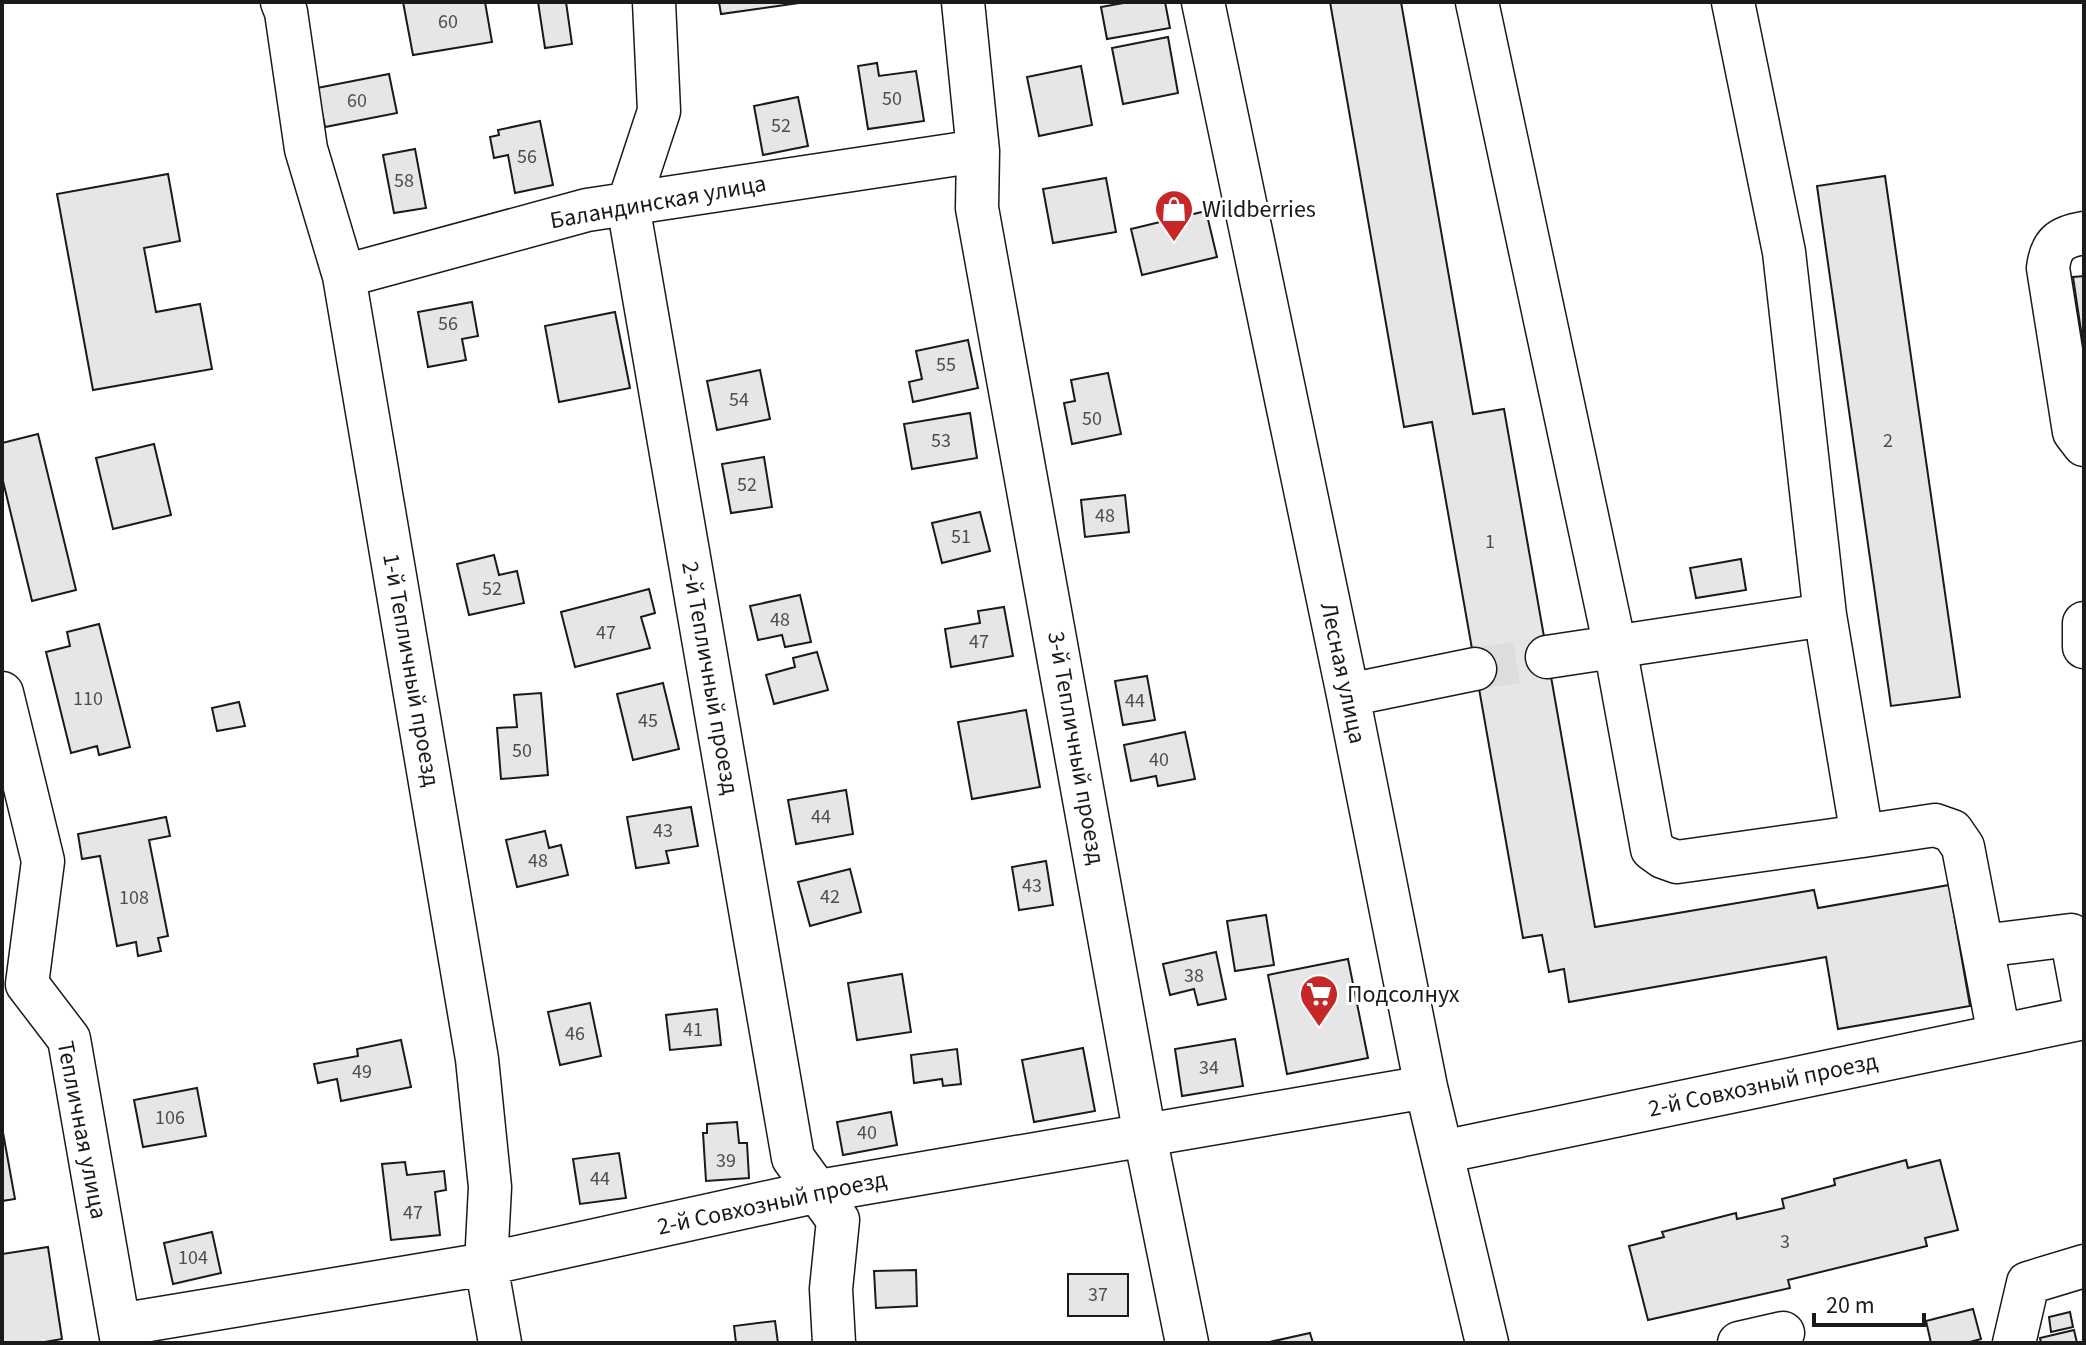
<svg xmlns="http://www.w3.org/2000/svg" width="2086" height="1345" viewBox="0 0 2086 1345" font-family="'Source Sans 3',sans-serif">
  <style>
    .building { fill: #e6e6e6; stroke: #1a1a1a; stroke-width: 2 }
    .lines { fill: none; stroke-linecap: round; stroke-linejoin: round }
    .minor-tunnel { stroke: #ddd; stroke-width: 42; stroke-dasharray: 42 21; stroke-linecap: butt }
    .minor-casing { stroke: #1a1a1a; stroke-width: 45 }
    .minor { stroke: #fff; stroke-width: 42 }
    .labels { text-anchor: middle; dominant-baseline: central; stroke-width: 6; stroke-linejoin: round; paint-order: stroke }
    .number-label { font-size: 20px; fill: #4d4d4d }
    .street-label { font-size: 24px; fill: #1a1a1a; stroke: #fff }
    .poi-label { font-size: 24px; fill: #1a1a1a; stroke: #fff; text-anchor: start }
  </style>
  <rect width="100%" height="100%" fill="#fff"/>
  <!-- building -->
  <path class="building" d="M403,2h82l7,40 -79,13z
    M538,2h28l6,42 -27,4z
    M719,2h87l-85,12z
    M1129,2h36l5,26 -63,11 -6,-32z
    M1330,2h71l72,412 31,-5 91,518 219,-37 4,18 131,-23 21,121 -132,23 -12,-72 -257,45 -5,-33 -15,3 -7,-37 -19,3 -91,-516 -28,5z
    M1168,37l10,56 -55,11 -11,-56z
    M877,63l2,13 37,-5 8,50 -56,8 -10,-63z
    M1081,66l11,59 -53,11 -12,-59z
    M389,74l8,39 -72,14 -8,-39z
    M798,97l10,49 -45,9 -9,-49z
    M540,121l13,64 -38,8 -7,-38 -14,3 -4,-21 9,-2 -1,-5z
    M415,149l11,59 -32,5 -11,-58z
    M168,174l12,67 -36,7 12,64 44,-8 12,65 -119,21 -36,-196z
    M1885,176l75,521 -69,9 -74,-520z
    M1106,178l10,54 -63,11 -10,-54z
    M1206,211l11,46 -75,18 -11,-46z
    M2084,276v75l-11,-74z
    M472,302l6,34 -16,3 4,21 -38,7 -10,-55z
    M615,312l15,76 -71,14 -14,-76z
    M968,340l10,48 -65,14 -4,-20 13,-3 -6,-28z
    M760,370l10,49 -53,11 -10,-49z
    M1108,373l13,61 -49,10 -8,-41 11,-2 -4,-21z
    M970,413l7,45 -65,11 -8,-45z
    M38,434l38,156 -44,11 -30,-124v-34z
    M154,444l17,71 -58,14 -17,-71z
    M764,457l8,50 -41,6 -9,-49z
    M1125,495l4,37 -44,5 -4,-37z
    M980,512l10,39 -48,12 -10,-40z
    M494,555l5,20 18,-4 7,32 -55,12 -12,-51z
    M1741,559l5,31 -50,8 -6,-30z
    M649,589l6,24 -14,4 9,31 -75,19 -14,-55z
    M800,595l11,47 -26,5 -3,-12 -24,5 -8,-34z
    M1004,607l9,49 -62,11 -6,-38 35,-6 -2,-12z
    M99,624l31,123 -31,8 -2,-9 -26,7 -25,-101 24,-6 -3,-14z
    M817,652l11,38 -54,14 -8,-29 29,-8 -2,-9z
    M1147,676l8,44 -32,5 -8,-44z
    M663,683l16,66 -46,11 -16,-66z
    M541,693l7,82 -47,4 -4,-51 20,-1 -3,-32z
    M239,702l6,24 -28,5 -5,-23z
    M1026,710l14,77 -68,12 -14,-77z
    M1185,732l10,47 -37,7 -2,-10 -25,5 -7,-36z
    M846,790l7,44 -57,10 -8,-44z
    M691,807l7,39 -32,5 3,12 -33,5 -9,-51z
    M166,817l4,19 -21,4 19,96 -10,2 3,13 -23,5 -2,-14 -19,4 -17,-90 -18,3 -4,-25z
    M545,831l4,17 12,-3 7,30 -51,12 -11,-47z
    M1046,861l7,44 -34,5 -7,-43z
    M850,869l11,43 -51,14 -12,-44z
    M1266,915l8,50 -39,6 -8,-50z
    M1216,952l10,47 -28,6 -4,-16 -24,6 -7,-31z
    M1348,959l20,99 -81,16 -19,-99z
    M902,974l9,58 -54,8 -9,-57z
    M590,1003l11,53 -41,9 -12,-53z
    M717,1009l4,36 -51,5 -4,-35z
    M1235,1039l8,47 -61,10 -7,-47z
    M401,1040l10,47 -70,14 -4,-22 -19,4 -4,-19 44,-8 -1,-7z
    M1083,1048l12,63 -61,11 -12,-62z
    M957,1049l4,35 -18,2 -1,-7 -28,4 -3,-28z
    M197,1088l9,48 -63,11 -9,-47z
    M891,1112l6,33 -54,10 -6,-33z
    M737,1122l2,21h8l2,35 -43,3 -3,-48h4v-9z
    M2,1127l13,72 -13,2z
    M619,1153l7,45 -46,6 -7,-45z
    M1906,1160l2,8 32,-8 18,70 -33,8 2,8 -139,34 2,8 -142,32 -19,-74 35,-9 -2,-5 74,-19 1,6 47,-11 -2,-9 53,-14 -1,-6z
    M405,1162l2,13 37,-4 2,19 -11,2 5,43 -49,5 -9,-76z
    M212,1232l9,41 -48,11 -9,-41z
    M48,1247l14,92 -23,4h-37v-89z
    M916,1270l1,36 -41,2 -2,-37z
    M1068,1274h60v42h-60z
    M1973,1309l8,30 -15,4h-35l-5,-22z
    M2070,1312l3,15 -22,5 -2,-15z
    M775,1321l3,22h-42l-2,-17z
    M2074,1330l3,13h-36l-1,-5z
    M1310,1333l3,10h-48z"/>
  <g class="lines">
    <!-- minor-tunnel -->
    <path class="minor-tunnel" d="M1475,669l72,-12"/>
    <!-- minor casing -->
    <g class="minor-casing">
      <path id="minor" d="M282,2l4,10 20,137 38,127 133,783 13,128 -4,77 14,79
        M654,2l5,109 -31,94 165,953 45,62 -7,69 3,54
        M963,2l15,149 -1,57 168,928 42,207
        M1203,2l145,693 78,392 61,256
        M1477,2l138,645 37,202 11,8 14,5 185,-26
        M1733,2l51,250 41,363 37,221 73,-11 17,6 11,16 36,188
        M2084,233c-24,4 -33,11 -36,35l26,164 10,13
        M344,276l243,-66 391,-59
        M2084,623v24
        M1547,657l278,-42
        M2,693l41,168 -16,123 42,55 53,304
        M1348,695l127,-26
        M1982,946l89,-11 13,70
        M1442,1152l642,-134
        M119,1325l367,-61 333,-73 607,-104
        M1739,1343l44,-10
        M2014,1343l14,-60 56,-17"/>
    </g>
    <!-- minor -->
    <use href="#minor" class="minor"/>
  </g>
  <!-- icons -->
  <defs>
    <g id="shop-pin" transform="scale(2)"><path d="M0 17L-7.5 6A9.5 9.5 0 1 1 7.5 6Z" fill="#c62828" stroke="#fff"/><path d="M-5-2.5h2.3a2.7 3.5 0 0 1 5.4 0H5L5.5 6h-11ZM-1.5-2.5h3a1.5 2.3 0 0 0-3 0Z" fill="#fff"/></g>
    <g id="supermarket-pin" transform="scale(2)"><path d="M0 17L-7.5 6A9.5 9.5 0 1 1 7.5 6Z" fill="#c62828" stroke="#fff"/><path d="M-6-5.5h2.5l.6 2H6L4.5 2H-2.5L-4.4-4H-6ZM-1.5 3.2a1.3 1.3 0 1 0 .1 0ZM3 3.2a1.3 1.3 0 1 0 .1 0Z" fill="#fff"/></g>
  </defs>
  <g fill-rule="evenodd">
    <use href="#shop-pin" x="1174" y="209"/>
    <use href="#supermarket-pin" x="1319" y="994"/>
  </g>
  <g class="labels">
    <!-- number labels -->
    <g class="number-label">
      <text x="448" y="22">60</text>
      <text x="892" y="99">50</text>
      <text x="357" y="101">60</text>
      <text x="781" y="126">52</text>
      <text x="527" y="157">56</text>
      <text x="404" y="181">58</text>
      <text x="448" y="324">56</text>
      <text x="946" y="365">55</text>
      <text x="739" y="400">54</text>
      <text x="1092" y="419">50</text>
      <text x="941" y="441">53</text>
      <text x="1888" y="441">2</text>
      <text x="747" y="485">52</text>
      <text x="1105" y="516">48</text>
      <text x="961" y="537">51</text>
      <text x="1490" y="542">1</text>
      <text x="492" y="589">52</text>
      <text x="780" y="620">48</text>
      <text x="606" y="633">47</text>
      <text x="979" y="642">47</text>
      <text x="88" y="699">110</text>
      <text x="1135" y="701">44</text>
      <text x="648" y="721">45</text>
      <text x="522" y="751">50</text>
      <text x="1159" y="760">40</text>
      <text x="821" y="817">44</text>
      <text x="663" y="831">43</text>
      <text x="538" y="861">48</text>
      <text x="1032" y="886">43</text>
      <text x="830" y="897">42</text>
      <text x="134" y="898">108</text>
      <text x="1194" y="976">38</text>
      <text x="693" y="1030">41</text>
      <text x="575" y="1034">46</text>
      <text x="1209" y="1068">34</text>
      <text x="362" y="1072">49</text>
      <text x="170" y="1118">106</text>
      <text x="867" y="1133">40</text>
      <text x="726" y="1161">39</text>
      <text x="600" y="1179">44</text>
      <text x="413" y="1213">47</text>
      <text x="1785" y="1242">3</text>
      <text x="193" y="1258">104</text>
      <text x="1098" y="1295">37</text>
    </g>
    <!-- street labels -->
    <g class="street-label">
      <text transform="translate(658 202) rotate(-10)">Баландинская улица</text>
      <text transform="translate(411 670) rotate(80)">1-й Тепличный проезд</text>
      <text transform="translate(1343 673) rotate(78)">Лесная улица</text>
      <text transform="translate(710 678) rotate(80)">2-й Тепличный проезд</text>
      <text transform="translate(1076 748) rotate(80)">3-й Тепличный проезд</text>
      <text transform="translate(1763 1085) rotate(-12)">2-й Совхозный проезд</text>
      <text transform="translate(82 1130) rotate(79)">Тепличная улица</text>
      <text transform="translate(772 1203) rotate(-12)">2-й Совхозный проезд</text>
    </g>
    <!-- poi labels -->
    <g class="poi-label">
      <text x="1202" y="209">Wildberries</text>
      <text x="1347" y="994">Подсолнух</text>
    </g>
  </g>
  <!-- border -->
  <rect width="2086" height="1345" fill="none" stroke="#1a1a1a" stroke-width="8"/>
  <!-- scale -->
  <path d="M1814 1313v12h110v-12" fill="none" stroke="#1a1a1a" stroke-width="4"/>
  <text x="1826" y="1313" font-size="24" fill="#1a1a1a" stroke="#ffffff" stroke-width="6" paint-order="stroke">20 m</text>
</svg>
